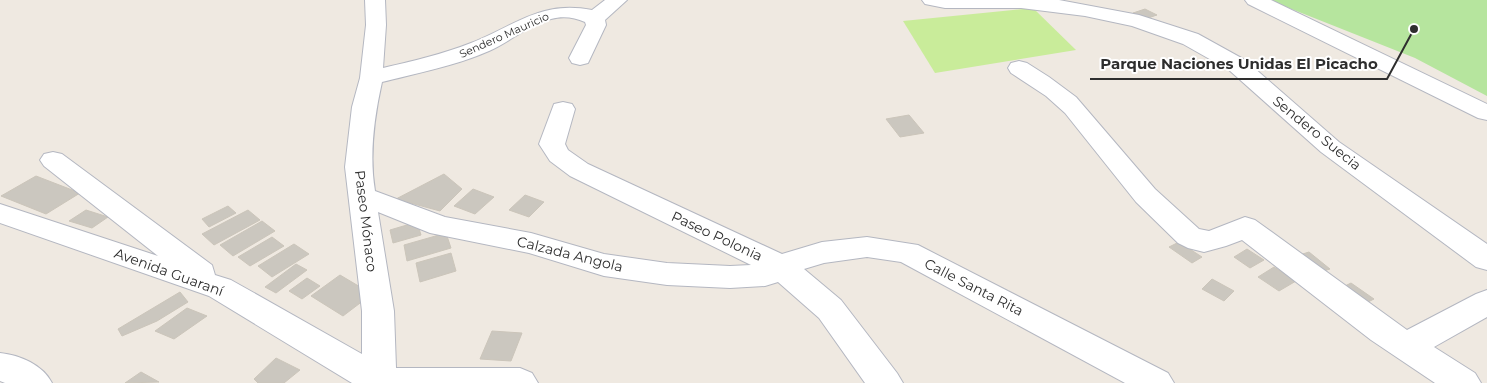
<svg xmlns="http://www.w3.org/2000/svg" width="1487" height="383" viewBox="0 0 1487 383" font-family="Montserrat,sans-serif">
  <style>
    .green { fill: #b6e59e }
    .pitch { fill: #c9ec9a }
    .building { fill: #cbc7bf; stroke: #cbc5ba }
    .lines { fill: none; stroke-linecap: round; stroke-linejoin: round }
    .minor-casing { stroke: #b4b7c1; stroke-width: 2 }
    .minor { fill: #fff; fill-rule: evenodd }
    .labels { text-anchor: middle; dominant-baseline: central; stroke-width: 4; stroke-linejoin: round; paint-order: stroke }
    .far-street-label { font-size: 11px; fill: #2e2e2e; stroke: #fff }
    .street-label { font-size: 14px; fill: #2e2e2e; stroke: #fff }
    .leader { fill: none; stroke: #2e2e2e; stroke-width: 2 }
    .callout-dot { fill: #2e2e2e; stroke: #fff; stroke-width: 2 }
    .callout-label { font-size: 15px; text-anchor: middle; font-weight: bold; fill: #2e2e2e; stroke: #fff; stroke-width: 4; stroke-linejoin: round; paint-order: stroke }
  </style>
  <rect width="100%" height="100%" fill="#efe9e1"/>
  <!-- green -->
  <path class="green" d="M1269,0h218v96l-72,-38z"/>
  <!-- pitch -->
  <path class="pitch" d="M1033,8l43,42 -141,23 -32,-52z"/>
  <!-- building -->
  <path class="building" d="M1145,9l12,6 -12,4 -12,-6z
    M909,115l15,18 -24,4 -14,-18z
    M444,174l18,15 -22,22 -44,-12z
    M36,176l44,17 -34,21 -45,-18z
    M473,189l21,8 -19,17 -21,-8z
    M525,195l19,7 -15,15 -20,-7z
    M228,206l8,7 -27,14 -7,-8z
    M86,210l22,7 -16,11 -23,-7z
    M248,210l12,10 -46,25 -12,-11z
    M262,221l13,10 -42,25 -13,-11z
    M417,222l4,13 -28,8 -3,-13z
    M446,233l5,15 -44,13 -3,-16z
    M272,237l12,9 -34,20 -12,-9z
    M1179,242l23,15 -10,6 -23,-16z
    M294,244l15,10 -37,23 -14,-11z
    M1247,249l17,11 -14,8 -16,-11z
    M1309,252l21,17 -16,5 -21,-17z
    M451,253l5,18 -36,11 -4,-19z
    M296,264l11,6 -31,23 -11,-6z
    M1274,267l22,14 -17,10 -21,-14z
    M340,275l32,19 -29,22 -32,-20z
    M307,278l13,8 -18,13 -13,-8z
    M1212,279l22,12 -10,10 -22,-12z
    M1351,283l23,16 -16,8 -23,-16z
    M180,292l8,10 -31,19 -35,15 -4,-7z
    M187,308l20,8 -33,23 -19,-8z
    M492,331l30,2 -11,28 -31,-2z
    M276,358l24,12 -16,13h-26l-4,-4z
    M141,372l18,10 -34,1z"/>
  <g class="lines">
    <!-- minor casing -->
    <g class="minor-casing">
      <path id="minor" d="M365,0h20l1,25 -3,43c30,-7 60,-14 88,-25 44,-17 69,-43 121,-33l13,-10h22l-22,20 1,5 -18,38 -8,2 -8,-2 -3,-5 17,-33 -1,-3c-11,-5 -23,-6 -34,-3 -22,5 -41,23 -62,32 -34,15 -72,22 -107,31 -8,36 -13,73 -7,109l70,26 86,16 73,21 63,9 63,3 21,-1 -181,-89 -20,-15 -11,-17 15,-40 9,-2 9,2 3,5 -10,35 3,6 20,14 194,90 40,-12 45,-5 51,8 250,128 6,10h-49l-224,-121 -34,-5 -43,6 -20,6 37,31 56,73 6,10h-38l-46,-65 -41,-36 -13,4 -35,2 -63,-3 -63,-9 -75,-23 -99,-20 -52,-21 16,99 2,57h124l12,5 6,10h-186l-143,-87 -209,-73v-19l158,52 -114,-90 -4,-6 4,-6 9,-2 9,2 150,111 3,10 16,5 131,74v-43l-17,-144 7,-60 8,-29 6,-53z
        M922,0h137l80,15 59,19 47,26 94,82 148,102v26l-11,-3 -155,-115 -92,-82 -46,-26 -51,-18 -47,-10 -64,-8h-76l-20,-4z
        M1245,0h26l216,104v16l-9,-2 -230,-114z
        M1019,61l8,2 22,14 27,20 79,92 44,40 10,2 36,-14 10,3 152,110 69,-36 11,-4v27l-53,30 41,26 6,10h-46l-64,-43 -129,-100 -16,6 -22,6 -16,-4 -10,-5 -42,-41 -71,-89 -19,-17 -35,-23 -3,-5 3,-5z
        M0,353c20,2 43,12 52,30h-47l-5,-2z"/>
    </g>
    <!-- minor -->
    <use href="#minor" class="minor"/>
  </g>
  <g class="labels">
    <!-- far-street labels -->
    <g class="far-street-label">
      <text transform="translate(504 35) rotate(-24)">Sendero Mauricio</text>
    </g>
    <!-- street labels -->
    <g class="street-label">
      <text transform="translate(1317 133) rotate(39)">Sendero Suecia</text>
      <text transform="translate(366 221) rotate(83)">Paseo Mónaco</text>
      <text transform="translate(717 236) rotate(25)">Paseo Polonia</text>
      <text transform="translate(570 254) rotate(14)">Calzada Angola</text>
      <text transform="translate(169 272) rotate(20)">Avenida Guaraní</text>
      <text transform="translate(974 287) rotate(27)">Calle Santa Rita</text>
    </g>
  </g>
  <!-- callouts -->
  <path class="leader" d="M1414 29L1387 79H1090"/>
  <circle class="callout-dot" cx="1414" cy="29" r="5"/>
  <g class="callout-label">
    <text x="1239" y="69">Parque Naciones Unidas El Picacho</text>
  </g>
</svg>
